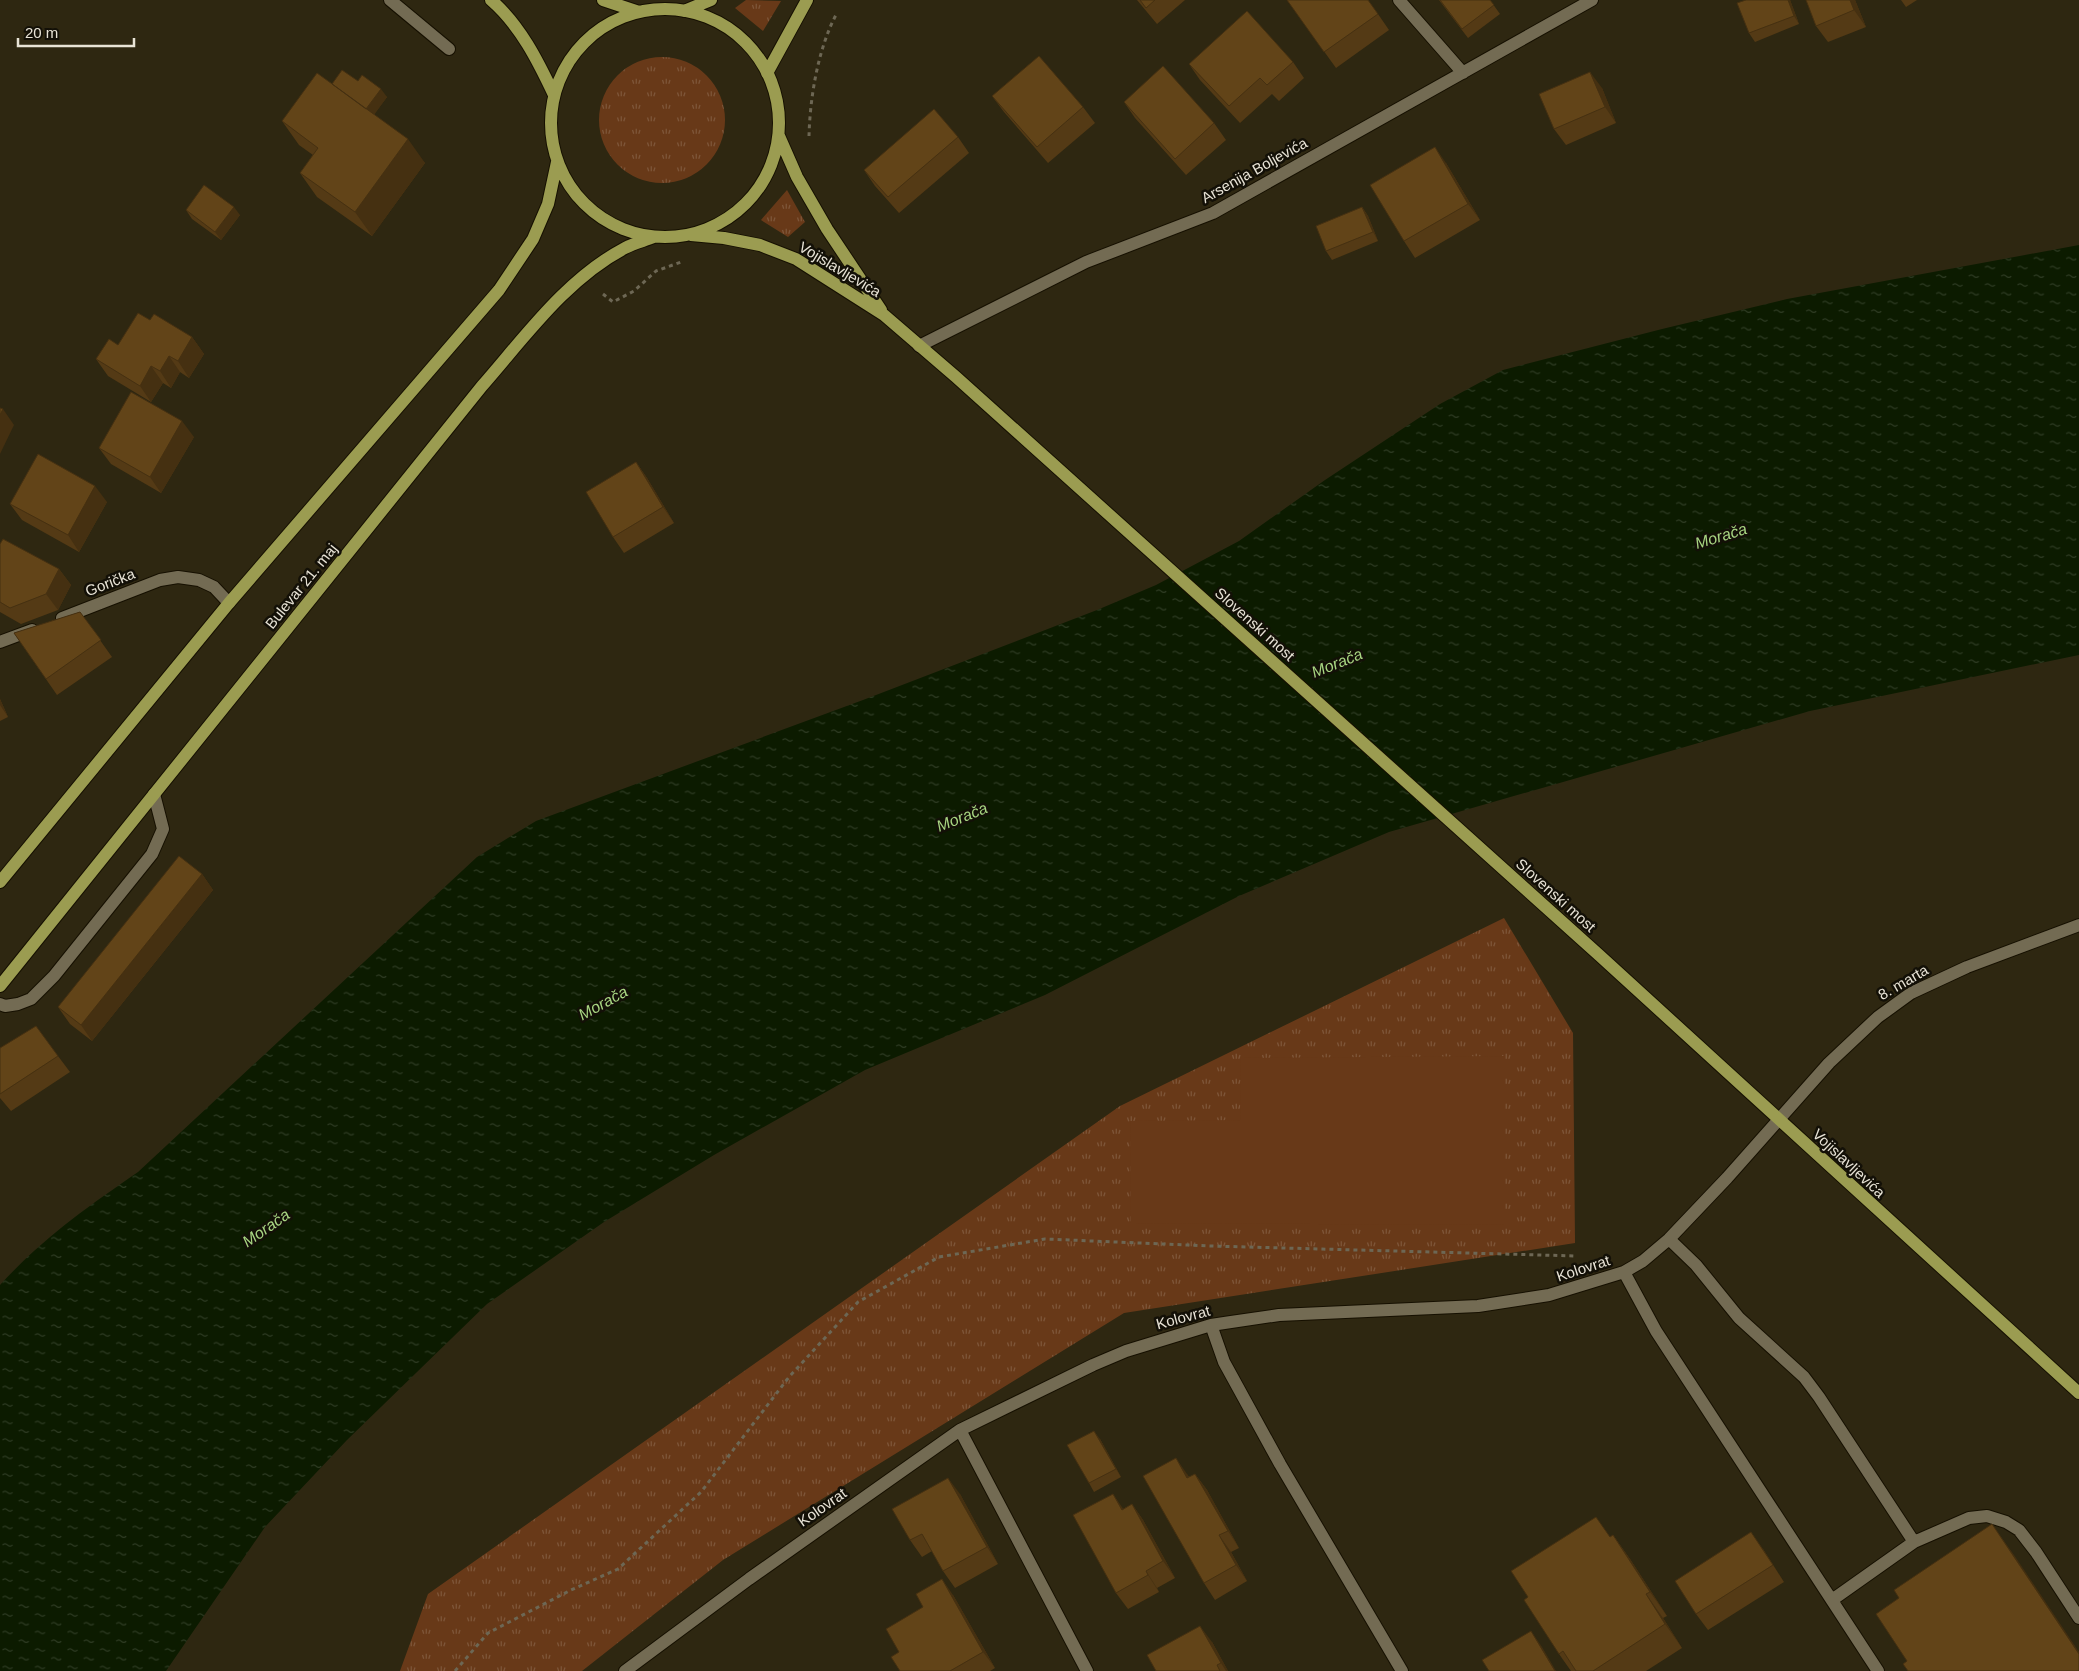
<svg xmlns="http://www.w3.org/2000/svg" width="2079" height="1671" viewBox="0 0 2079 1671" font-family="Helvetica,sans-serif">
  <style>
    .grass { fill: url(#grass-tufts) }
    .pitch { fill: #683918 }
    .water { fill: url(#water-ripples) }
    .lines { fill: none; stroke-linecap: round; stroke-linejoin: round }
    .minor-casing { stroke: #161000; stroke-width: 14 }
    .major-casing { stroke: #161000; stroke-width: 14 }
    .path { stroke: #6d6754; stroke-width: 3; stroke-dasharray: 4 4; stroke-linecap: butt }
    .minor { stroke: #736b53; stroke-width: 12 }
    .major { stroke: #9b9c51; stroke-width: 12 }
    .wall { fill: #543a15 }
    .shaded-wall { fill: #453011 }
    .building { fill: #624418; stroke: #453011 }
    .labels { text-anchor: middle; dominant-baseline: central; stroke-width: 5; stroke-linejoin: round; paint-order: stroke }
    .street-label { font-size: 15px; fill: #e8e3d6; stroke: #131007 }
    .water-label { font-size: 16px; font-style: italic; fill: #a8d582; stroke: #131007 }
  </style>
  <defs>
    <pattern id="grass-tufts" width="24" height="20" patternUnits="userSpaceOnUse" patternTransform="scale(1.25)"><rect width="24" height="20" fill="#683918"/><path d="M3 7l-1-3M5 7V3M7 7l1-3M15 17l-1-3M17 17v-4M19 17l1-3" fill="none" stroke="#7e5639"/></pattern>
    <pattern id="water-ripples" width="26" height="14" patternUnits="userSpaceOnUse" patternTransform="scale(1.25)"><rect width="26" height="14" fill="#0c1b00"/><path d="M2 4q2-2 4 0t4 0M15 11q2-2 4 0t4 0" fill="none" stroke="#2f3c24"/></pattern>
  </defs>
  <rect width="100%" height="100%" fill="#2e2711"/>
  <!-- grass -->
  <path class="grass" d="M746,0l35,1 -18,30 -28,-23z
    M599 120a63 63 0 1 1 126 0a63 63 0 1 1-126 0Z
    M787,190l18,32 -17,15 -27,-17z
    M1504,918l69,115 2,210 -451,70 -401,247 -141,111h-182l28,-77 692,-488z"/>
  <!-- pitch -->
  <path class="pitch" d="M1505,1056v169l-374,-2 -1,-102 110,-1 1,-62z"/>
  <!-- water -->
  <path class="water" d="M2079,245v410l-269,56 -421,121 -150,64 -194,99 -180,75 -151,85 -110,67 -117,82 -140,136 -82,87 -99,144h-166v-386c43,-47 86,-77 138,-113l339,-315 59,-36 327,-121 234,-90 59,-25 83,-44 86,-61 115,-76 63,-34 159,-41 125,-30z"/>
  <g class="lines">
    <!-- minor casing -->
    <g class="minor-casing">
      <path id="minor" d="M390,0l59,49
        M1399,0l64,73
        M919,346l167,-84 127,-49 379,-213
        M62,618l98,-38 18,-3 21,3 15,7 15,16
        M0,642l32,-12
        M0,1004l5,2 13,-2 13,-5 23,-23 98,-122 11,-25 -9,-35
        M1669,1239l27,26 43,53 65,59 15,20 95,145
        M1624,1272l32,59 222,340
        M1211,1325l13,37 56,102 122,207
        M960,1430l127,241
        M1832,1600l82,-58 55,-24 18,-2 19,6 13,8 17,22 43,66
        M625,1671l124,-92 211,-149 133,-65 33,-14 85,-26 20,-3 48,-7 199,-9 71,-11 75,-23 19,-11 26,-22 58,-61 102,-115 49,-46 33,-24 56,-26 112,-42"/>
    </g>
    <!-- major casing -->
    <g class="major-casing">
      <path id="major" d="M491,0c29,25 47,61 63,95
        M603,0l36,12
        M551 123a114 114 0 1 1 228 0a114 114 0 1 1-228 0Z
        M684,11l27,-11
        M767,73l40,-73
        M779,136l18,41 30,52 54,81
        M691,235l33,3 36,7 36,14 88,56 72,62 643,578 480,438
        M0,882l229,-279 270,-313 34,-51 15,-35 9,-42
        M0,986l482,-600c43,-49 84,-107 143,-138 9,-5 19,-7 29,-11"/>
    </g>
    <!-- path -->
    <path class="path" d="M809,136c1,-39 9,-88 28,-123
      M603,294l10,8 21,-11 22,-20 28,-10
      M455,1671l33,-38 83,-43 47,-21 83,-77 88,-115 69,-75 81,-45 106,-18 166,7 366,10"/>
    <!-- minor -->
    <use href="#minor" class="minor"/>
    <!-- major -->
    <use href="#major" class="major"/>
  </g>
  <!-- wall -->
  <path class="wall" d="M1137,0h48l-28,24z
    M1287,0l91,14 11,16 -53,38z
    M1439,0h51l10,14 -32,24z
    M1790,0l9,24 -44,18 -6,-9z
    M1806,0h49l11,27 -38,15 -12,-16z
    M1901,0h16l-11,7z
    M1293,62l11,16 -25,23 -7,-7 -32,29 -40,-43 -11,-16z
    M358,81l29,16 -13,17 51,49 -53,73 -55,-39 -17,-24 13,-18 -14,-10 -17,-24 50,-37z
    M1602,88l14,35 -50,22 -12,-16z
    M992,96l91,11 12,16 -47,40 -44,-51z
    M1124,102l90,21 12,17 -40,35 -51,-57z
    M958,137l11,16 -70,60 -24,-27 -11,-16z
    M1446,163l34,57 -65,38 -11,-17z
    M1362,207l6,9 10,25 -46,19 -6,-9z
    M186,210l54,5 -19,25 -29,-21z
    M150,320l42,17 12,17 -15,24 -9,-6 -9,16 -8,-5 -12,19 -43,-26 -12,-17 22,-14z
    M194,437l-33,56 -50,-29 -12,-16z
    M636,462l11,16 27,45 -50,30 -11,-16z
    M107,502l-28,50 -57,-32 -12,-16z
    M0,544l59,25 12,16 -13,25 -37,14 -21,-12z
    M80,612l32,45 -55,38 -43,-62z
    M0,699l8,18 -8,4z
    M202,874l11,16 -121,151 -22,-17 -12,-17z
    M0,1048l58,8 12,16 -59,39 -11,-13z
    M1100,1439l21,38 -27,15 -5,-9z
    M1187,1474l2,3 6,-3 12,16 32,58 -8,4 16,29 -32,19 -11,-17z
    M960,1494l38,70 -43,24 -12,-17 -11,-20 -10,6 -12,-17z
    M1132,1504l11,16 32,58 -18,10 2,4 -31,17 -12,-16 7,-84z
    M1613,1535l17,24 37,57 -4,2 19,30 -36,23h-75l-12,-17 51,-117z
    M1763,1549l21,33 -76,48 -12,-16z
    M953,1595l42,73 -5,3h-90z
    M1212,1642l16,29h-72z"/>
  <!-- shaded-wall -->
  <path class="shaded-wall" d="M1788,0h2l9,24 -5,-8z
    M1850,0h5l11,27 -12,-17z
    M1590,72l12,16 14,35 -11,-16z
    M381,89l6,8 -18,25 -6,-8z
    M408,139l17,24 -53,73 -17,-24z
    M1435,147l11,16 34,57 -12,-16z
    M234,207l6,8 -19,25 -6,-8z
    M1362,207l6,9 10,25 -5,-9z
    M192,337l12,17 -15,24 -11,-17z
    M169,356l11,16 -9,16 -11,-17z
    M151,366l12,17 -12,19 -11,-16z
    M3,409l11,16 -14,29v-39z
    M182,421l12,16 -33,56 -11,-16z
    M636,462l11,16 27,45 -11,-16z
    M95,486l12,16 -28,50 -11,-17z
    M59,569l12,16 -13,25 -12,-16z
    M0,699l8,18 -8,-12z
    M202,874l11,16 -121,151 -11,-16z
    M1094,1431l6,8 21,38 -5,-8z
    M1176,1458l11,16 11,21 -11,-17z
    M1195,1474l12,16 32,58 -11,-17z
    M948,1478l12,16 38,70 -11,-17z
    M1113,1494l11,16h-2z
    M1132,1504l11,16 32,58 -12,-17z
    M1992,1524l22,31 65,97v2z
    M1751,1532l12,17 21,33 -11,-17z
    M1219,1535l12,17 16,29 -11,-16z
    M1613,1535l17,24 37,57 -17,-24z
    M1146,1571l11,17 2,4 -11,-17z
    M942,1579l11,16 42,73 -12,-16z
    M1646,1594l17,24 19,30 -17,-24z
    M1200,1626l12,16 16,29h-2l-5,-8z
    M1531,1631l11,16 14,24h-1z"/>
  <!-- building -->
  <path class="building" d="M1140,0h15l-9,8z
    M1287,0h81l10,14 -54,38z
    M1440,0h50l4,5 -32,24z
    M1746,0h42l6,16 -45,17 -12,-30z
    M1806,0h44l4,10 -38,16z
    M1247,11l46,51 -26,23 -7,-7 -31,28 -40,-42z
    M1039,56l44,51 -46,40 -45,-51z
    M1163,66l51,57 -39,36 -51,-57z
    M342,70l16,11 4,-6 19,14 -15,20 -34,-25z
    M1590,72l15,35 -51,22 -15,-35z
    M317,73l91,66 -53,73 -55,-39 18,-25 -36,-27z
    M934,109l24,28 -70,60 -24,-27z
    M1435,147l33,57 -64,37 -34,-56z
    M204,185l30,22 -19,25 -29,-22z
    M1362,207l11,25 -47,19 -10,-25z
    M138,313l12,7 4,-6 38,23 -14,24 -9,-5 -9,15 -9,-5 -11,20 -44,-27 13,-20 9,6z
    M131,392l51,29 -32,56 -51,-29z
    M0,408l3,1 -3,6z
    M38,454l57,32 -27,49 -58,-31z
    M636,462l27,45 -50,30 -27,-45z
    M3,539l56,30 -13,25 -36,14 -10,-6v-58z
    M80,612l21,28 -55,39 -32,-46z
    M179,856l23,18 -121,151 -23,-18z
    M36,1026l22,30 -58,38v-46z
    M1094,1431l22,38 -27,14 -22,-38z
    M1176,1458l11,20 8,-4 33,57 -9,4 17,30 -32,18 -61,-107z
    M948,1478l39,69 -44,24 -21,-37 -12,6 -18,-31z
    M1113,1494l9,16 10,-6 31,57 -17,10 2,4 -32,18 -43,-78z
    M1596,1517l14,20 3,-2 37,57 -4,2 19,30 -72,47h-17l-13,-20 -4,3 -35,-54 4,-3 -17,-26z
    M1992,1524l87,130v17h-171l-5,-7 4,-3 -31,-47 23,-16 -5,-8z
    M1751,1532l22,33 -77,49 -21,-33z
    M942,1579l41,73 -33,19h-50l-9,-14 8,-5 -13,-23 37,-22 -7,-13z
    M1200,1626l21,37 -4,2 3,6h-64l-9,-16z
    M1531,1631l24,40h-66l-7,-11z"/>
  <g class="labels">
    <!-- street labels -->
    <g class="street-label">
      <text transform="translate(1254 170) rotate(-29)">Arsenija Boljevića</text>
      <text transform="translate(840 269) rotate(31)">Vojislavljevića</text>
      <text transform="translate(110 582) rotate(-21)">Gorička</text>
      <text transform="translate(301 586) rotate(-51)">Bulevar 21. maj</text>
      <text transform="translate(1255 624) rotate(42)">Slovenski most</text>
      <text transform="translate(1556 895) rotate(42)">Slovenski most</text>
      <text transform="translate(1903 982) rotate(-30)">8. marta</text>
      <text transform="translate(1849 1163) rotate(43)">Vojislavljevića</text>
      <text transform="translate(1583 1268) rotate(-18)">Kolovrat</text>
      <text transform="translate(1183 1317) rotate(-15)">Kolovrat</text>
      <text transform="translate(822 1507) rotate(-35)">Kolovrat</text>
    </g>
    <!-- water labels -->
    <g class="water-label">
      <text transform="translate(1721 536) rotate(-17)">Morača</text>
      <text transform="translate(1337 663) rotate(-22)">Morača</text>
      <text transform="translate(962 817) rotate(-22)">Morača</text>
      <text transform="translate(603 1003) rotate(-29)">Morača</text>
      <text transform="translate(266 1228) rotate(-35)">Morača</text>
    </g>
  </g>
  <!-- scale -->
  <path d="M18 38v8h116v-8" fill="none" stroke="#e8e3d6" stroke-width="2.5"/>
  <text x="25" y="38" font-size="15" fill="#e8e3d6" stroke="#131007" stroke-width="4" paint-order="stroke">20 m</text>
</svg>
